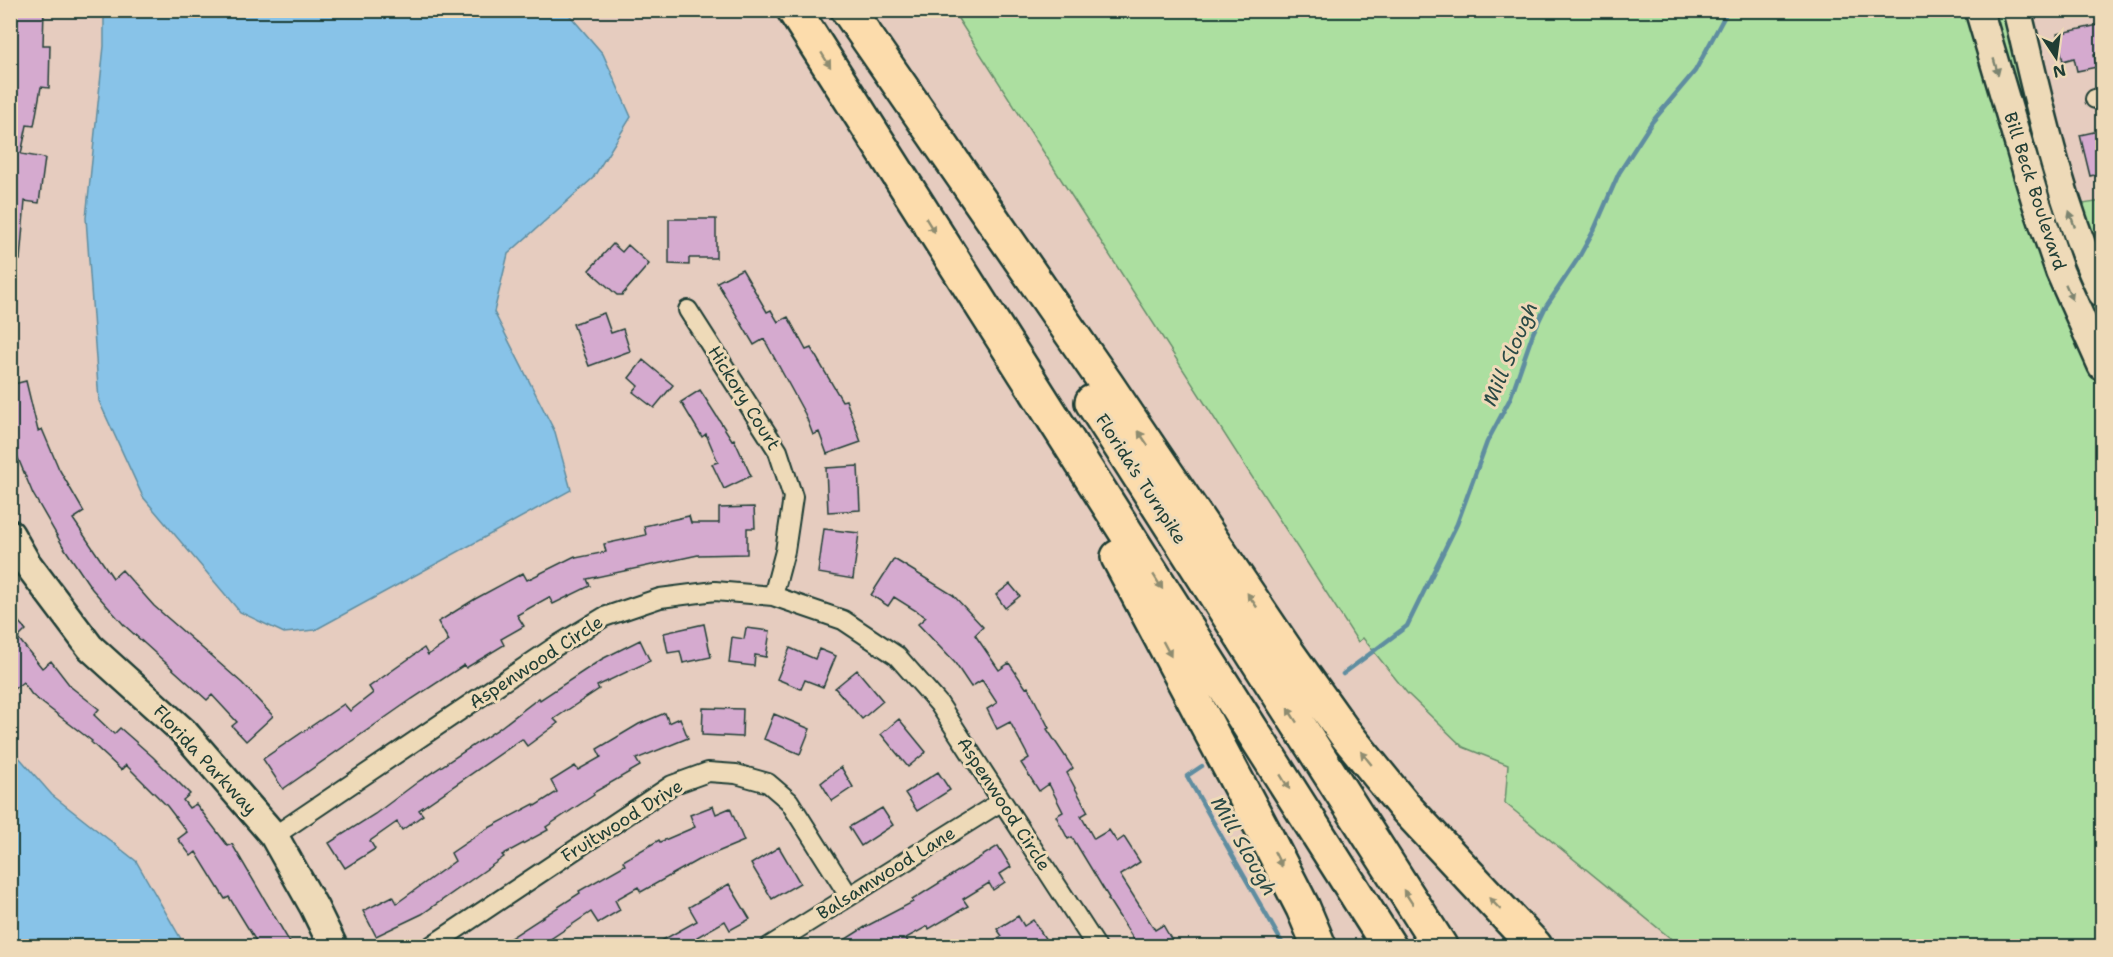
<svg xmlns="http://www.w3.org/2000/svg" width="2113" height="957" viewBox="0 0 2113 957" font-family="'Shantell Sans',sans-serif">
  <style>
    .green { fill: #acdfa0; stroke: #668e6a; stroke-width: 1.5 }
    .water { fill: #88c3e8; stroke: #5e8da0; stroke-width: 1.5 }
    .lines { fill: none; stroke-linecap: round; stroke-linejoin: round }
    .stream { stroke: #5e8da0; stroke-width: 4.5 }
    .building { fill: #d5aacf; stroke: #1f3d34; stroke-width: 1.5 }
    .street-casing { stroke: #1f3d34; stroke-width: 22 }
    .secondary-casing { stroke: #1f3d34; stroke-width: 32 }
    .highway-casing { stroke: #1f3d34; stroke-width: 38 }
    .street { stroke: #eedab8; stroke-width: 18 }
    .secondary { stroke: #eedab8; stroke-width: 27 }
    .highway { stroke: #fcdcac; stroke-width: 33 }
    .oneway { fill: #8e8c70 }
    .oneway2 { fill: #7c846f }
    .labels { text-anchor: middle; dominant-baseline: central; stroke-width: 6; stroke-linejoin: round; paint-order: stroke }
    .street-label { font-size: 18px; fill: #1f3d34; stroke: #eedab8 }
    .water-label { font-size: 20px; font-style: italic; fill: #2a4a46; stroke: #eedab8 }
  </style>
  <rect width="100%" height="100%" fill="#e6ccbf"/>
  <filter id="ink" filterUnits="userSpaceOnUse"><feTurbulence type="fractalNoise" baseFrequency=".0167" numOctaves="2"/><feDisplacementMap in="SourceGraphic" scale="12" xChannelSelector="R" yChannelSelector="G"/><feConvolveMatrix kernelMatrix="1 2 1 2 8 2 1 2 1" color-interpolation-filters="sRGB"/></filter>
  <g filter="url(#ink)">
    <!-- green -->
    <path class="green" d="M953,11h1018l82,264 49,113v558h-422l-175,-143 3,-38 -45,-18 -56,-54 -44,-55 -5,4z
      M1988,11h21l73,259 20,42v35l-34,-79z
      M2102,201v72l-26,-68z"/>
    <!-- water -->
    <path class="water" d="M104,11h462l37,43 28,63 -38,61 -85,76 -14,58 61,120 16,58 -256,140 -31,3 -44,-21 -97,-115 -44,-96 -13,-183 18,-172z
      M10,747l42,48 84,66 49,85h-174z"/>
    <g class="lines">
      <!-- stream -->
      <path class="stream" d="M1343,674l64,-48 50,-102 30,-82 23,-43 23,-66 12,-25 34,-51 15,-27 25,-57 33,-51 43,-51 33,-61
        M1202,766l-15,10 97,170"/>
    </g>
    <!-- building -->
    <path class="building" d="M12,10h32l-1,35h7l-1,43 -8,-1 -7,39 -7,-1 -6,29 24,4 -6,45 -14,-2 -5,59 -10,-1z
      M2103,24v29l-9,2 3,12 -20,4 -3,-13 -11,3 -6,-27z
      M2103,130v43l-13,3 -10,-41z
      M669,219h47v39h-27v7l-20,-1z
      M613,244l9,8 6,-7 21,19 -27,31h-5l-28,-25z
      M742,269l25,43 4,-2 7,12 10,-5 18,33 5,-2 31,53 4,-1 15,42 -34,12 -8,-22 -6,3 -8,-21 -41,-75 -10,6 -37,-63z
      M604,313l7,20 12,-4 7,22 -41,15 -16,-42z
      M643,360l30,25 -19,23 -21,-16 5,-6 -9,-8z
      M26,381l12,50 4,-2 17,40 25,43 -11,7 40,59 9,-8 32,36 88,77 31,33 -27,25 -14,-15 5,-4 -25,-27 -5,5 -83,-75 -32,-36 -29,-43 -30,-52 -23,-55v-54z
      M700,390l32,50 2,-1 17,37 -27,13 -12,-25 6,-2 -12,-28 -4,3 -21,-35z
      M858,466l2,44 -32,2 -2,-44z
      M754,507l1,21h-8v26l-49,1 -111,24 3,7 -37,18 -4,-7 -32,18 7,11 -23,13 3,6 -38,23 -2,-3 -52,34 -129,90 -20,-30 81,-55 6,7 23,-18 -4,-6 55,-39 4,7 21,-14 -11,-19 37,-23 48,-26 4,7 48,-24 1,2 30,-6 -2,-8 42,-9 -2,-9 45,-10 2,7h28v-15z
      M824,529l35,4 -6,46 -35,-6z
      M894,559l59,36 30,32 -8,8 24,35 10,-7 17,25 2,-1 21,41 -2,1 26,39 -6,5 21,39 -7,4 13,23 15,-9 8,12 7,-5 16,25 -20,13 35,55 8,-5 12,21h-37l-30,-47 1,-1 -37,-61 -4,2 -12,-23 7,-4 -14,-28 -10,7 -18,-28 8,-5 -19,-36 -13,7 -10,-20 10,-6 -15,-23 -11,7 -16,-24 -37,-39 8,-7 -32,-20 -6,9 -17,-11z
      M1010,584l10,12 -15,12 -9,-13z
      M10,612l16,18 -8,8 24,30 9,-7 20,26 28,22 -5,6 20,19 6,-6 33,29 37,37 -7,6 6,8 7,-4 32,42 4,-2 60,102h-33l-30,-49 -4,2 -29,-47 -5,4 -13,-17 9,-7 -20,-26 -41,-41 -5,5 -30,-28 1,-1 -60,-46 -9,-13 -13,10z
      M704,624l7,33 -28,6 -3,-12 -12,2 -4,-20z
      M746,628l24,3 -4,26 -11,-2 -1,11 -25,-3 3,-26 12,2z
      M640,640l10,21 -53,25 2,3 -45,30 4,4 -31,23 -5,-7 -103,71 4,5 -21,15 -5,-8 -27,19 5,8 -30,19 -16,-25 46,-29 44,-33 78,-51 42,-32 1,2 62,-41z
      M790,648l25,11 4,-10 17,7 -13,31 -18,-7 -4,9 -24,-10z
      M857,670l26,31 -21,18 -27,-31z
      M703,708l40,1 -1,28 -40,-2z
      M665,713l4,10 11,-5 8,20 -52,21 4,7 -47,27 1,2 -48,32 2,3 -46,25 2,2 -82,57 -46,22 -13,-25 30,-15 4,7 58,-42 -4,-8 34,-23 49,-26 1,2 22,-14 -6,-11 24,-15 3,4 23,-13 -4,-8 42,-25z
      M774,714l36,15 -10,25 -36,-15z
      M899,719l27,33 -18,15 -27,-33z
      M841,767l12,20 -21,14 -11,-18z
      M938,772l12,18 -33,21 -12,-18z
      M713,806l3,8 14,-6 14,33 -46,19 -57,32 -3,-5 -23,13 5,10 -22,13 -7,-11 -51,34h-42l82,-53 -1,-2 46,-26 -2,-4 36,-21 1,2 35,-15 -5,-12z
      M882,808l11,17 -32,21 -12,-19z
      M998,846l13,21 -11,7 5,8 -12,8 -4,-7 -26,16 5,7 -39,23 -1,-3 -22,12 4,8h-75l30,-19 48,-25 -1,-2z
      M779,847l21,36 -28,16 -21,-35z
      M729,884l21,35 -20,11 -5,-9 -28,16 5,9h-50l45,-25 -8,-14z
      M1018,916l6,10 9,-6 17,26h-66l18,-10 -5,-7z"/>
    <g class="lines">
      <!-- street casing -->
      <g class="street-casing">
        <path id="street" d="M2095,99l7,-2
          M688,310l90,141 15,46 -8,54 -12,45
          M274,836l279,-188 51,-31 56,-19 55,-7 58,5 70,24 54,36 42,48 157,242
          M431,946l241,-161 36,-13 28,2 32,9 21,18 60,95
          M770,946l232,-145"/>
      </g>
      <!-- secondary casing -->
      <g class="secondary-casing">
        <path id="secondary" d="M1979,10l57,192 24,70 42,94
          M2017,10c23,96 43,194 85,283
          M10,534l16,28 64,85 94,85 90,104 40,71 19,39"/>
      </g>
      <!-- highway casing -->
      <g class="highway-casing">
        <path id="highway" d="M794,10l595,936
          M848,10l259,375 180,267 57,80 60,74 131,140
          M1092,402l348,544
          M1118,557l146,275 39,76 16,38"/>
      </g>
      <!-- street -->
      <use href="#street" class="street"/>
      <!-- secondary -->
      <use href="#secondary" class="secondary"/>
      <!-- highway -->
      <use href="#highway" class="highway"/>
    </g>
    <!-- one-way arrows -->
    <defs><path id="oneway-solid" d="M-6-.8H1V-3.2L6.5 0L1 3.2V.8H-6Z" transform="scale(1.5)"/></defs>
    <g class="oneway">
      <use href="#oneway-solid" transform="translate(826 60) rotate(58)"/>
      <use href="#oneway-solid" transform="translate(930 225) rotate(58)"/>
      <use href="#oneway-solid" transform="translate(1143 438) rotate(-124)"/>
      <use href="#oneway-solid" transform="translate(1158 582) rotate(58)"/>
      <use href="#oneway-solid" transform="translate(1252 600) rotate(-124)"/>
      <use href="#oneway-solid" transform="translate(1167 649) rotate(62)"/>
      <use href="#oneway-solid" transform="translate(1292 715) rotate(-123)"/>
      <use href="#oneway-solid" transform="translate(1366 758) rotate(-129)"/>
      <use href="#oneway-solid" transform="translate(1285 782) rotate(58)"/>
      <use href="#oneway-solid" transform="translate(1278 859) rotate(64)"/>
      <use href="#oneway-solid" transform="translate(1408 897) rotate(-123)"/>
      <use href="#oneway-solid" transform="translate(1495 904) rotate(-134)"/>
    </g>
    <g class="oneway2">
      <use href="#oneway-solid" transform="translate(1996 67) rotate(74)"/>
      <use href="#oneway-solid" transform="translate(2072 219) rotate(-109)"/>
      <use href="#oneway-solid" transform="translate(2069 292) rotate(66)"/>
    </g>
  </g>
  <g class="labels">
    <!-- street labels -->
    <g class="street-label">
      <text transform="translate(2035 191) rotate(72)">Bill Beck Boulevard</text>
      <text transform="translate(744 398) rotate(58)">Hickory Court</text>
      <text transform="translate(1141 479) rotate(57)">Florida's Turnpike</text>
      <text transform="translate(536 662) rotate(-33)">Aspenwood Circle</text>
      <text transform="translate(205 760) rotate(47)">Florida Parkway</text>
      <text transform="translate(1004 804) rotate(57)">Aspenwood Circle</text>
      <text transform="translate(622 821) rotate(-32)">Fruitwood Drive</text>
      <text transform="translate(886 873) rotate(-32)">Balsamwood Lane</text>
    </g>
    <!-- water labels -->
    <g class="water-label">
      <text transform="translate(1510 354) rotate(-67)">Mill Slough</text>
      <text transform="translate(1244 846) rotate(60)">Mill Slough</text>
    </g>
  </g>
  <!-- margin -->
  <rect width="2113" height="957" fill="none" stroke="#eedab8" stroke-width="36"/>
  <rect x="18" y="18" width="2077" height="921" fill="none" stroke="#1f3d34" stroke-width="2" filter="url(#ink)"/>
  <!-- north arrow -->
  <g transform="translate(2056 57) rotate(167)" stroke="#eedab8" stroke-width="4.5" paint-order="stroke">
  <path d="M0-4.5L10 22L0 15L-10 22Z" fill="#1f3d34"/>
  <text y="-9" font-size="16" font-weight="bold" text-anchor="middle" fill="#1f3d34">N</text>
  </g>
</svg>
